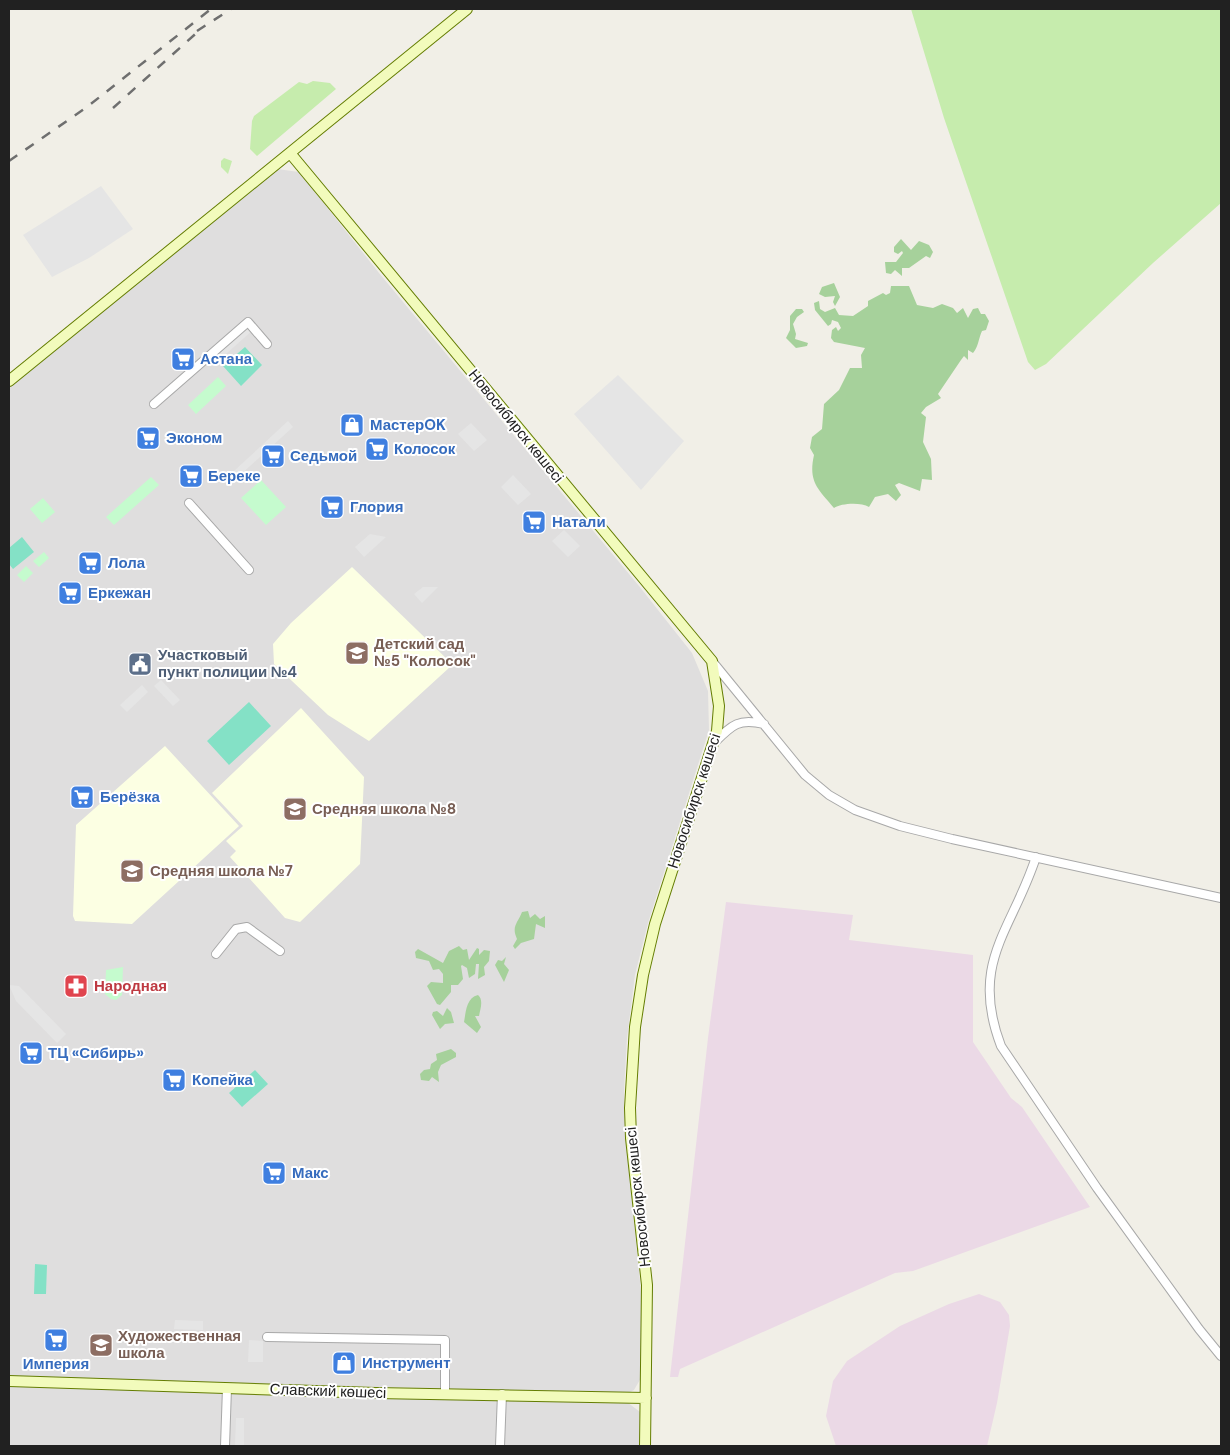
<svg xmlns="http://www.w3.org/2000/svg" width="1230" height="1455" viewBox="0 0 1230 1455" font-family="'DM Sans',sans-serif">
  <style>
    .residential { fill: #dfdede }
    .industrial { fill: #ebd9e6 }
    .education { fill: #fcffe3 }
    .grass { fill: #c6ecad }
    .forest { fill: #a6d19b }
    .park { fill: #c5fbce }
    .pitch { fill: #84e1c6 }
    .parking { fill: #e5e5e5 }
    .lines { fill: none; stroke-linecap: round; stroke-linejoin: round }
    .street-casing { stroke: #a8a8a8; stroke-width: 10 }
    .secondary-casing { stroke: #647d02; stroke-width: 12 }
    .street { stroke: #fff; stroke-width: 8 }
    .secondary { stroke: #f2fbbc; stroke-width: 10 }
    .rail { stroke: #6f6f6f; stroke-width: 2.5; stroke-dasharray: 10 10; stroke-linecap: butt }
    .labels { text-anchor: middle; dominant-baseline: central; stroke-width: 4; stroke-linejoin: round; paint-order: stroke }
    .shop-label { font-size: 15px; font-weight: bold; fill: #366cbe; stroke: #fff; text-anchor: start }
    .street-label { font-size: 15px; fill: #212121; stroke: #fff }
    .education-label { font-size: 15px; font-weight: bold; fill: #785e54; stroke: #fff; text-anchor: start }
    .service-label { font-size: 15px; font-weight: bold; fill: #4e5e75; stroke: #fff; text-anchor: start }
    .health-label { font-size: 15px; font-weight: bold; fill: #be3a42; stroke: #fff; text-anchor: start }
  </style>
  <rect width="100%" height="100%" fill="#f1efe7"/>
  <!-- residential -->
  <path class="residential" d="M277,169l22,3 80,101 260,313 53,67 16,38 1,39 -61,193 -13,52 -8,63 -3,52 1,43 17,168 -1,77 -7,12 -6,3 -619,-15v-993z
    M9,1385l618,17 13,10 -1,34h-630z"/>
  <!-- industrial -->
  <path class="industrial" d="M726,902l127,13 -4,25 124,15v87l38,56 11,9 68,100 -177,64 -18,2 -215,96 -2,8h-8l38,-339z
    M979,1294l21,8 9,13 1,11 -13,77 -10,43h-151l-10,-30 7,-35 14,-20 53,-35 49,-22z"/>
  <!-- education -->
  <path class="education" d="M352,567l97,94 1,6 -81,74 -41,-26 -54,-51 -1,-20 18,-21z
    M301,708l63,69 -4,87 -60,58 -15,-4 -55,-61 6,-6 -10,-10 17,-15 -31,-33z
    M165,746l74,80 -107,98 -57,-3 -2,-5 3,-91z"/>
  <!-- grass -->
  <path class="grass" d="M911,9h310v194l-68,60 -107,101 -11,6 -7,-8 -84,-244z
    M313,81l17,2 6,6 -79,67 -7,-7 2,-28 2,-5 45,-34 8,2z
    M224,158l8,3 -4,13 -7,-7v-6z"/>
  <!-- forest -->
  <path class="forest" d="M901,239l10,11 8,-9 10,4 4,7 -3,6 -4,-2 -17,12h-7v8l-7,-6 -4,4 -5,-1 -1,-11h11l7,-9 -1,-2 -4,3 -4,-2v-5z
    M834,283l6,14 -5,9 -2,-4 2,-6 -10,1 -6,-3 3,-7z
    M891,286h18l8,19 16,3 9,-4 11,4 4,5 6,-5 5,10 5,-9 5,-1 3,6h4l4,7 -3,9 -4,1c-3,6 -4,17 -9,22l-5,-3v10l-4,-4 -3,4 -23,34 3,4 -15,9 -5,6 5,4 -3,25 8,17 1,21 -10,-1 -2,12 -21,-8 -4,2 6,10 -5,6 -8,-7 -13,3 -6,10c-8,-5 -28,-4 -35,1 -16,-19 -26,-26 -20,-53l-4,-7 2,-11 10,-8 2,-25 15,-14 11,-22h12l-1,-13 4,-7 -31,-6 -3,-4 1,-8 4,-3 2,4 3,-3 -3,-6 -6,-2 -1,4 -3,2 -13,-16 -1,-7 5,-2 1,8 5,3 10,-4 4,7 14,1 15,-10v-5l15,-8 3,2 4,-2z
    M796,309h6l2,3 -7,5 -4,7 3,10 -1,5 13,4 -1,3 -11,2 -10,-10 4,-8v-14z
    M528,911l2,7 5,-4 5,5 5,-3v12l-9,-4 -2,15 -13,4 -6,6 -2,-3 4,-7c-6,-13 1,-16 5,-27z
    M459,946l4,4 4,-1 2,11 8,-12 2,1v6l5,-5 6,1 -1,10 -5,6 1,8 -7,4 1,-15h-3l-1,10 -6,4 -2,-10 -5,-3 -1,1 2,13 -5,6h-7v7l-11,13 -3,-1 -10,-18 4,-4 12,1v-9l-4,-5 -6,1 -4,-9 -13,-3 -1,-6 3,-3 25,14 6,-12z
    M506,957l-2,7 5,6 -5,12 -9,-17 3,-5 4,1z
    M478,995c6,5 2,15 1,21h-4l6,11 -4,6 -13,-11c2,-10 2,-24 14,-27z
    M447,1008l4,4 3,11 -9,1 -5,5 -8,-14 1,-3 4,-1 6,5z
    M451,1049l5,4v4l-15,8 -3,7 1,10 -7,-5 -3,4 -8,-1 -1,-6 4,-4 6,-1 1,-5 6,-4 -1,-6z"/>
  <!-- park -->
  <path class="park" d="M218,377l8,9 -30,28 -8,-9z
    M151,477l8,8 -45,40 -8,-8z
    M261,480l25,27 -20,18 -25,-27z
    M43,498l12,14 -13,11 -12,-14z
    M44,552l5,6 -10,9 -6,-6z
    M26,566l7,7 -9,9 -7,-7z
    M123,967l-1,28 -6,5 -5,-1 -6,-5 1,-24z"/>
  <!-- pitch -->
  <path class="pitch" d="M245,347l17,18 -21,21 -18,-20z
    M22,537l12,15 -21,17 -4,-5v-16z
    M249,702l22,24 -42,39 -22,-24z
    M255,1070l13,14 -26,23 -13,-14z
    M35,1264l12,1 -1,29h-12z"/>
  <!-- parking -->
  <path class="parking" d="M101,186l32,43 -44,29 -37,19 -29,-42z
    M248,322l6,7 -37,33 -10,-4z
    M618,375l66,66 -43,49 -67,-76z
    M288,421l5,6 -54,49 -5,-5z
    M471,423l16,17 -13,11 -16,-17z
    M513,475l18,19 -13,11 -17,-18z
    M564,530l16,16 -12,11 -16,-16z
    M370,534l16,3 -22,20 -9,-10z
    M423,587h15l-16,16 -8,-9z
    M161,680l19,20 -7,6 -19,-20z
    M142,685l6,7 -21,20 -7,-7z
    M9,985l10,1 47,48 -9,9 -41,-42z
    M175,1320l28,1v9l-29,-1z
    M249,1340l14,1v21h-15z
    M236,1418h8v28h-9z"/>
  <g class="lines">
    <!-- street casing -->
    <g class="street-casing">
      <path id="street" d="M154,404l94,-82 19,22
        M189,503l60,67
        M712,661l93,114 24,20 26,15 45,16 52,13 269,59
        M714,743c18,-18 24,-25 50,-19
        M1036,857c-24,74 -67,105 -35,189l96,142 102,141 22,27
        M216,954l20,-25 11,-2 33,24
        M267,1337l178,3v54
        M225,1446l2,-58
        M500,1446l2,-52"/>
    </g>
    <!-- secondary casing -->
    <g class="secondary-casing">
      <path id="secondary" d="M290,153l422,508 7,45 -2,25 -62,193 -12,51 -8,52 -5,81 1,30 16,147 -2,161
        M9,381l458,-372
        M9,1381l367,12 270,5"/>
    </g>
    <!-- street -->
    <use href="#street" class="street"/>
    <!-- secondary -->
    <use href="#secondary" class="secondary"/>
    <!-- rail -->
    <path class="rail" d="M197,31l34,-22
      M113,108l89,-80
      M9,161l78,-54 124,-98"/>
  </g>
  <!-- icons -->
  <defs>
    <g id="supermarket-square" transform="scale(1.25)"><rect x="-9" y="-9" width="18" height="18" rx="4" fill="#3f7fe0" stroke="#fff"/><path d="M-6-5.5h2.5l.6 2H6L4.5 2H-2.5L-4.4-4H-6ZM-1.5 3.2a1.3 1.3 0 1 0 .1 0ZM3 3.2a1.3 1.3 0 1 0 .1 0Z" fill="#fff"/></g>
    <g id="shop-square" transform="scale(1.25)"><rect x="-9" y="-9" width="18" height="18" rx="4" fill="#3f7fe0" stroke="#fff"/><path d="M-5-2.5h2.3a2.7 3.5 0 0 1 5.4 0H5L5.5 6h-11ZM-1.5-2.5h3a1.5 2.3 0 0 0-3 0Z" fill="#fff"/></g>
    <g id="school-square" transform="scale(1.25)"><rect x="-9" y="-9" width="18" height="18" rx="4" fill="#8d6e63" stroke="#fff"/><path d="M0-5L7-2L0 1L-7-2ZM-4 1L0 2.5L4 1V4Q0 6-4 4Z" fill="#fff"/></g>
    <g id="civic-square" transform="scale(1.25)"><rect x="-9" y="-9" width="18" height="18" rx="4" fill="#5c6f8a" stroke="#fff"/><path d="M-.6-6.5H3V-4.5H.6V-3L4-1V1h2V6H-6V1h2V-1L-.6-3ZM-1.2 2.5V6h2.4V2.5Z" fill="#fff"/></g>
    <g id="pharmacy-square" transform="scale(1.25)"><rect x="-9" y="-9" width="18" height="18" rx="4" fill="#e0444e" stroke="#fff"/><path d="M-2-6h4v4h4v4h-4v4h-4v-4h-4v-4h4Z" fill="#fff"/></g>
  </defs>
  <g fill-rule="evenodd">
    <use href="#supermarket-square" x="183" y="359"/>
    <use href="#shop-square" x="352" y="425"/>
    <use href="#supermarket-square" x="148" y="438"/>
    <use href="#supermarket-square" x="377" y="449"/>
    <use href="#supermarket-square" x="273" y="456"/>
    <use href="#supermarket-square" x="191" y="476"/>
    <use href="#supermarket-square" x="332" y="507"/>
    <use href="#supermarket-square" x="534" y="522"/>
    <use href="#supermarket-square" x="90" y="563"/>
    <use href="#supermarket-square" x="70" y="593"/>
    <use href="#school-square" x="357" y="653"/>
    <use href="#civic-square" x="140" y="664"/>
    <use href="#supermarket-square" x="82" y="797"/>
    <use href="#school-square" x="295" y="809"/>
    <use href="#school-square" x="132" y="871"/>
    <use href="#pharmacy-square" x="76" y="986"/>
    <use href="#supermarket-square" x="31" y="1053"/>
    <use href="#supermarket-square" x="174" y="1080"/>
    <use href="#supermarket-square" x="274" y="1173"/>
    <use href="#supermarket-square" x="56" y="1340"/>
    <use href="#school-square" x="101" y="1345"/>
    <use href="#shop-square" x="344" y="1363"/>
  </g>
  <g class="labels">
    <!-- shop labels -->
    <g class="shop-label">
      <text x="200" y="359">Астана</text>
      <text x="370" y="425">МастерOK</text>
      <text x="166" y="438">Эконом</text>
      <text x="394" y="449">Колосок</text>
      <text x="290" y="456">Седьмой</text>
      <text x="208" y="476">Береке</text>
      <text x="350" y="507">Глория</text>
      <text x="552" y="522">Натали</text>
      <text x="108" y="563">Лола</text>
      <text x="88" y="593">Еркежан</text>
      <text x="100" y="797">Берёзка</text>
      <text x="48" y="1053">ТЦ «Сибирь»</text>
      <text x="192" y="1080">Копейка</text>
      <text x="292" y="1173">Макс</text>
      <text x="362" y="1363">Инструмент</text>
      <text x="56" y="1364" text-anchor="middle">Империя</text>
    </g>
    <!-- street labels -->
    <g class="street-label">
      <text transform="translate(516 426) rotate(51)">Новосибирск көшесі</text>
      <text transform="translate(694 801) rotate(-72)">Новосибирск көшесі</text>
      <text transform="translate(638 1197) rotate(-96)">Новосибирск көшесі</text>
      <text transform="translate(328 1391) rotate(2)">Славский көшесі</text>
    </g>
    <!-- education labels -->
    <g class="education-label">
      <text x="374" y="644">Детский сад<tspan x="374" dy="17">№5 "Колосок"</tspan></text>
      <text x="312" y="809">Средняя школа №8</text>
      <text x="150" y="871">Средняя школа №7</text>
      <text x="118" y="1336">Художественная<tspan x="118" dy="17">школа</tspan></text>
    </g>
    <!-- service labels -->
    <g class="service-label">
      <text x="158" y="655">Участковый<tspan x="158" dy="17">пункт полиции №4</tspan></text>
    </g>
    <!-- health labels -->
    <g class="health-label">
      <text x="94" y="986">Народная</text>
    </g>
  </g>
  <!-- border -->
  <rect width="1230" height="1455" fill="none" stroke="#212121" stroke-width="20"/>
</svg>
